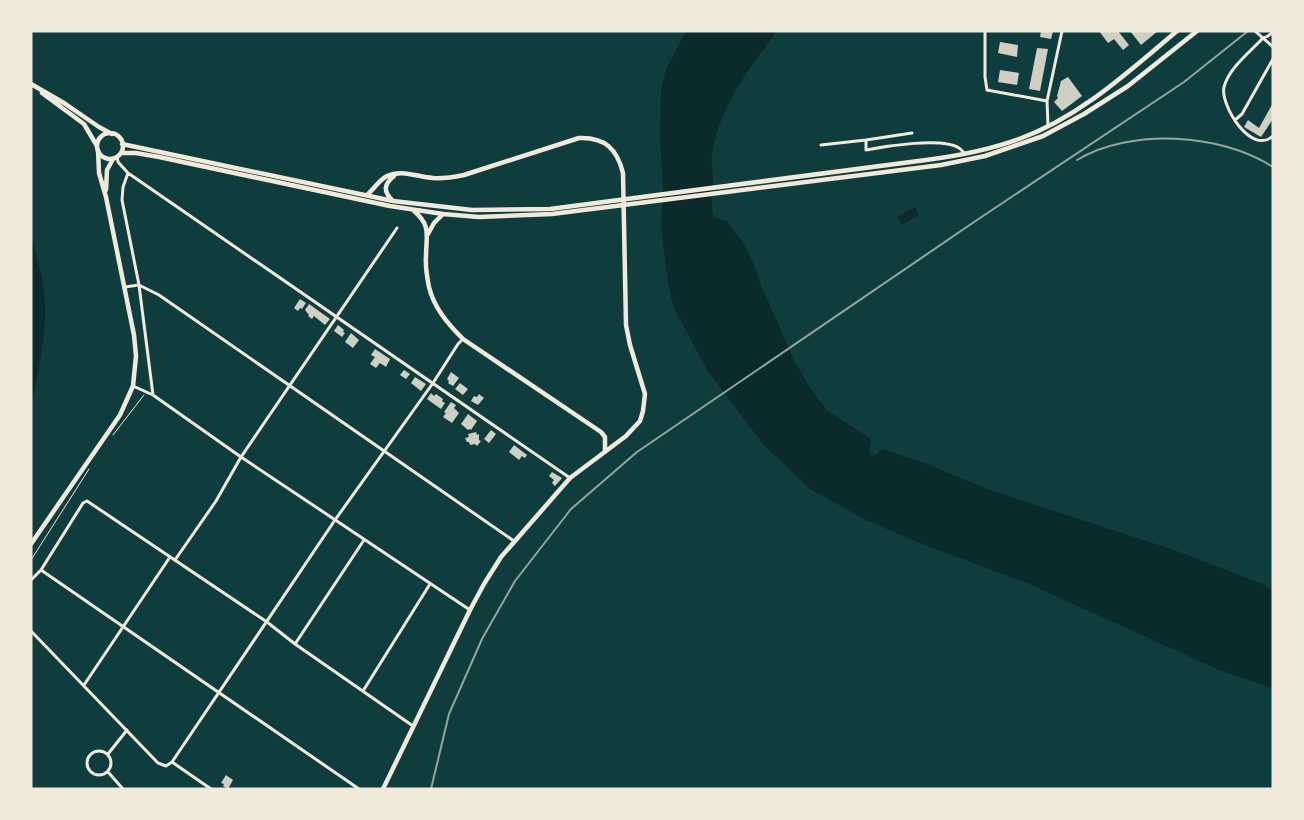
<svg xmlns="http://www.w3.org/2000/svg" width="1304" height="820" viewBox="0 0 1304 820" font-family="'Golos Text',sans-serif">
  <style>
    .water { fill: #0a2a2b }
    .building { fill: #cfcfc3 }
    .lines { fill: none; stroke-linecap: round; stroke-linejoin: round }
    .path { stroke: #f1e9da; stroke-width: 1 }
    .minor { stroke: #f1e9da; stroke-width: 3 }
    .tertiary { stroke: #f1e9da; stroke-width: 4.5 }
    .secondary { stroke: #f1e9da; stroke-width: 4.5 }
    .rail { stroke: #97a49c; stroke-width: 2 }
  </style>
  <rect width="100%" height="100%" fill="#0f3d3e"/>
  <!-- water -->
  <path class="water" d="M686,31h91c-28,38 -59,77 -65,125 -1,7 1,15 1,23 0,12 -3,26 1,38l14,5 17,24 9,18 7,21 34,77 17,29 15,19 42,28 2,3 -2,9 2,6 5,-1 6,-6 48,16 57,24 187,61 91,35 8,6v97l-54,-18 -192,-87 -102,-38 -57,-24 -58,-32 -47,-45 -56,-74 -34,-64 -5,-24 -7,-55 2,-38 -3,-50 1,-50 5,-20z
    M915,207l4,8 -17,10 -5,-8z
    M31,234c4,19 11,38 13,57 4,39 -5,77 -13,115z"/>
  <!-- building -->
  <path class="building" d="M1041,31h12l-2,8 -11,-2z
    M1099,31h19l11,14 -6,5 -9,-11 -6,4z
    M1130,31h28l-17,14z
    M1000,42l18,3 -1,12 -19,-4z
    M1037,48l11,1 -8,42 -11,-2z
    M1000,70l19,3 -2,12 -19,-3z
    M1068,77l14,19 -20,15 -8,-9 4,-4 -1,-2 4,-15z
    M1273,103v16l-12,18 -17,-10 4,-7 11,8z
    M300,299l6,4 -4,6 -2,-1 -2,3 -4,-3z
    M309,304l21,15 -5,6 -11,-9 -2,3 -4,-3 1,-1 -4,-5z
    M338,325l6,5 -1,2 2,1 -3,4 -8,-6z
    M351,333l8,7 -6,8 -8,-6z
    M375,349l15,10 -4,8 -6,-4 -4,5 -6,-4 5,-7 -4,-2z
    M404,370l6,4 -4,5 -6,-4z
    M451,372l8,6 -6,8 -5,-3 1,-2 -2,-2z
    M415,377l11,7 -5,7 -10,-8z
    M460,383l8,6 -5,6 -8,-6z
    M431,393l3,3 2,-2 7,5 -1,2 3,2 -4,6 -14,-10z
    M479,394l5,4 -6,7 -7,-4 3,-5 3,1z
    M451,402l5,3 -2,3 5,5 -7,10 -9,-6 3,-4 -2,-1z
    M468,414l9,7 -6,9 -2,-1 -1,1 -7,-6z
    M491,430l5,4 -7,9 -5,-4z
    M476,432l1,3 2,-1v6l2,1 -4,5 -2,-2 -5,1 -1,-3h-2l-2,-4 4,-1 -1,-3z
    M514,445l13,10 -2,3 -3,-2 -3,4 -10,-8z
    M552,472l10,6 -7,8 -3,-3 2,-3 -5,-4z
    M226,775l7,5 -5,9 -5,-3 1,-2 -3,-1z"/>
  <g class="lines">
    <!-- path -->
    <path class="path" d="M113,435l31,-40
      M31,560l58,-91"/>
    <!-- minor -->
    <path class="minor" d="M985,31v46l2,13 60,11
      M1255,31l18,16
      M1273,32l-5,4 -6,3c-12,13 -33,29 -38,48 -4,18 27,69 49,49
      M1235,120l7,-6 31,-55
      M1048,126l-1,-25 15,-70
      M912,133l-46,7v10c20,-4 77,-13 93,-2 2,1 4,4 6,6
      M821,145l45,-5
      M117,157l1,5 10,11 442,305
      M128,173l-5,14 -1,13 17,85 14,110
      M125,287l14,-2 20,10 355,246
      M133,386l20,9 88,62 229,153
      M175,560l41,-59 25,-44 156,-229
      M41,570l318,219
      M31,580l10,-10 42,-67 4,-2 180,121 28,22 118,82
      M31,631l127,132 8,3 6,-4 163,-242 98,-137 25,-39 5,-5
      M295,644l69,-104
      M84,685l86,-128
      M363,691l67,-107
      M87 763a12 12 0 1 1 24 0a12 12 0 1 1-24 0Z
      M108,754l19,-24
      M172,762l39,27
      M108,772l15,17"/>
    <!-- tertiary -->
    <path class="tertiary" d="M106,190l1,-20 6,-11
      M31,544l89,-129 13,-29 3,-30 -2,-21 -28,-138 -7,-24 -1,-23"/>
    <!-- secondary -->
    <path class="secondary" d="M31,84l33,19 35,24 13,7
      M42,93l42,31 13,22
      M97 146a13 13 0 1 1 26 0a13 13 0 1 1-26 0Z
      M122,144l271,57 79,9 78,-1 376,-49c31,-4 63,-10 93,-21 61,-22 109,-67 158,-108
      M121,153h15l23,4 231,49 53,8 36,3 73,-3 389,-49 44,-9 58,-20 41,-22 44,-28 69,-55
      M367,195c7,-6 11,-14 20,-19 15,-7 30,1 46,2 10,1 21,-1 31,-3l115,-37c26,-1 38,11 44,35l3,152 4,20 15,49 -2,17 -3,10 -14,15 -56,42 -69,79 -17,27 -14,26 -87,179
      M392,200c-9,-9 -8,-16 2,-24
      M413,210c19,16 13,25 13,46 -1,11 1,21 3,31 5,21 19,37 34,52l138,93 4,5v14
      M428,234l6,-11 9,-9"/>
    <!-- rail -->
    <path class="rail" d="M1077,160c54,-32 143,-27 196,7
      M431,789l18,-75 33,-75 33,-58 56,-72 66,-57 340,-232 207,-138 64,-51"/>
  </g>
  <!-- border -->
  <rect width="1304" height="820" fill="none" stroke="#f1e9da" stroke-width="65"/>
</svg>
